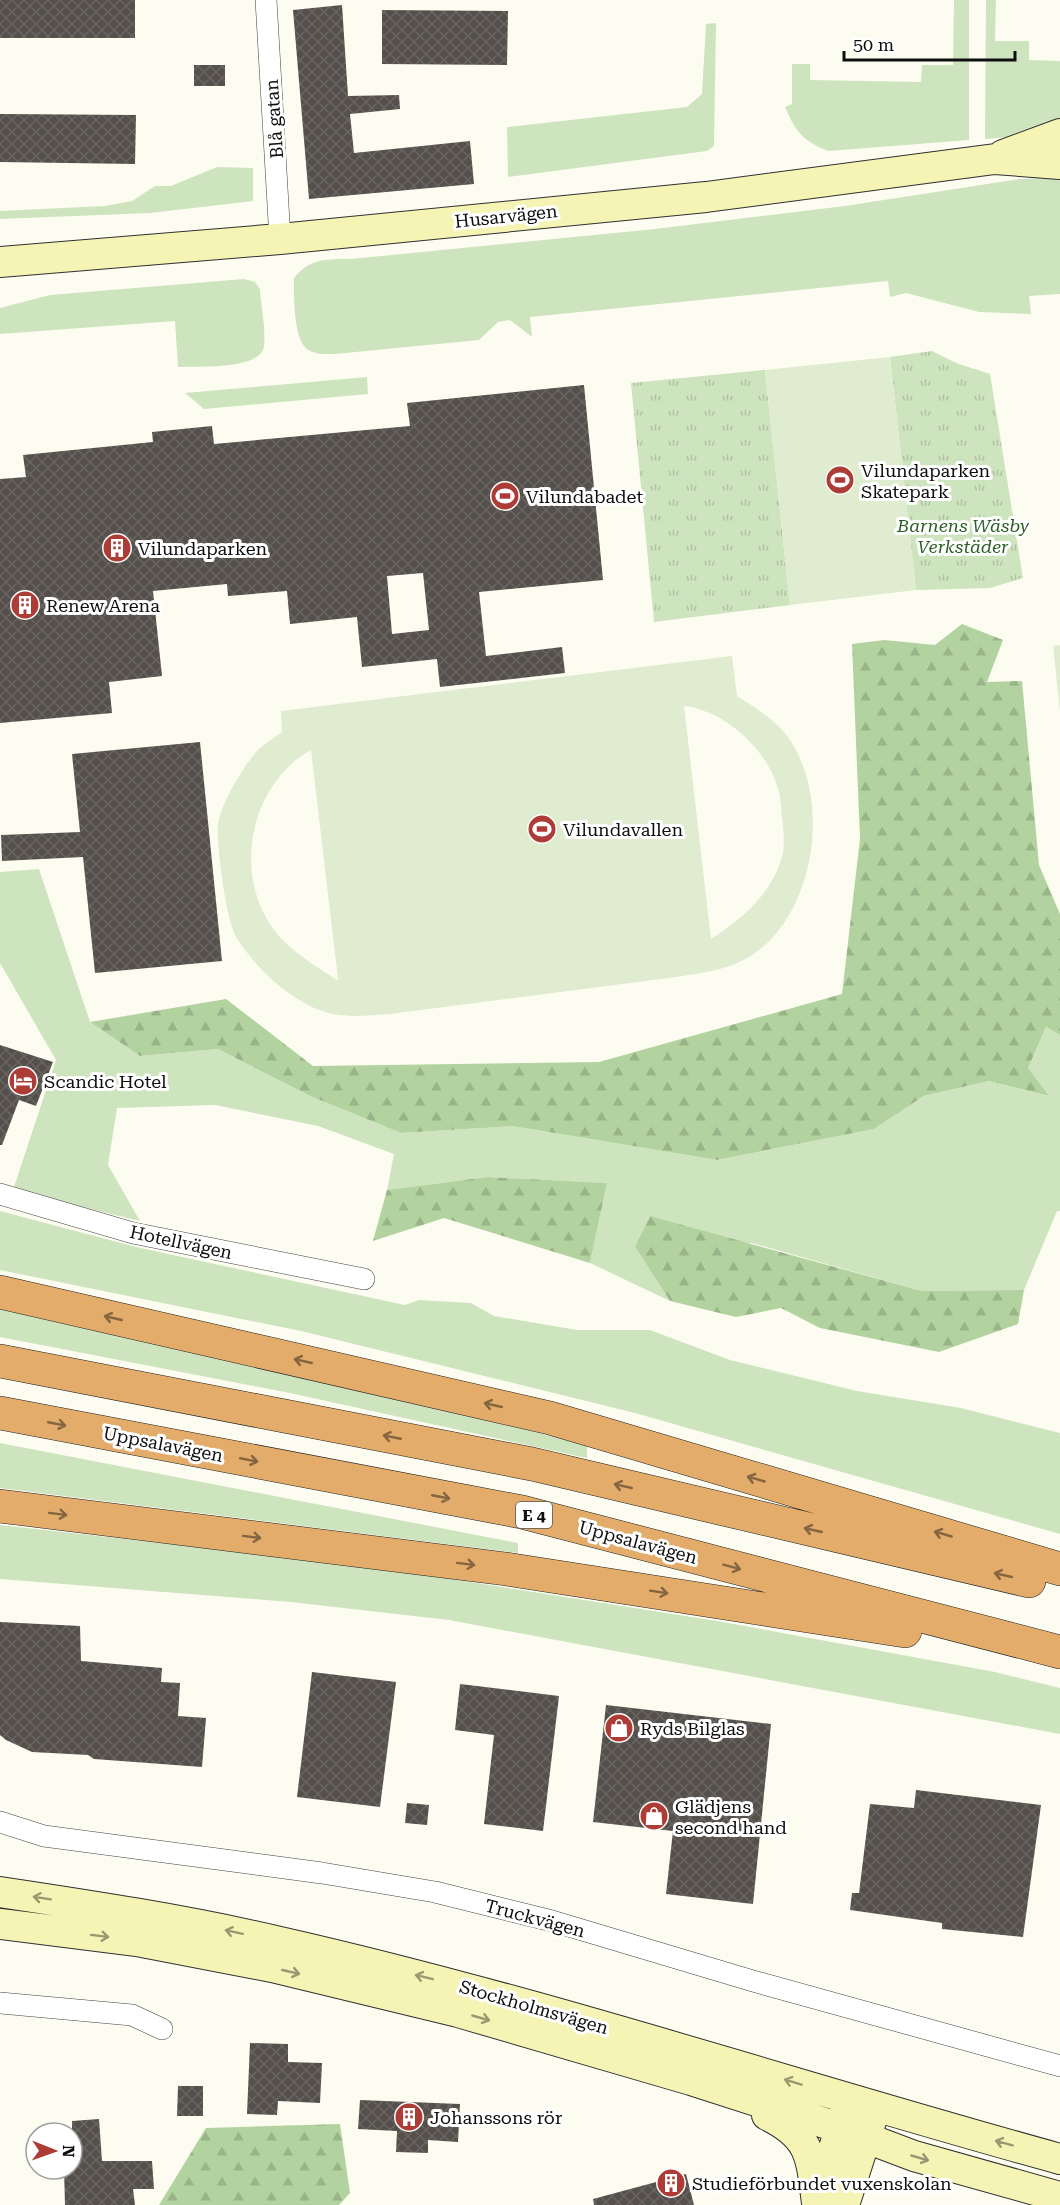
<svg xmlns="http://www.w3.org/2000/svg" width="1060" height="2205" viewBox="0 0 1060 2205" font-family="'Roboto Serif',serif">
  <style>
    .grass { fill: #cee4be }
    .forest { fill: url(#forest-firs) }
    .park { fill: url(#park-tufts) }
    .pitch { fill: #dfeccf; fill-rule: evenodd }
    .building { fill: url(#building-cross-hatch); fill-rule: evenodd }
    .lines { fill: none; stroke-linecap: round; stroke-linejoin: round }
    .street-casing { stroke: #414141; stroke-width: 22 }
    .secondary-casing { stroke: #303030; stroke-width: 32 }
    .highway-casing { stroke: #1f1f1f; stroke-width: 34 }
    .street { stroke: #fff; stroke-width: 21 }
    .secondary { stroke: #f5f4b4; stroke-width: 30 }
    .highway { stroke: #e3ac6a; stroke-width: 33 }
    .oneway { stroke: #836541 }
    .oneway2 { stroke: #999872 }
    .labels { text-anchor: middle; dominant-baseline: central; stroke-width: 6; stroke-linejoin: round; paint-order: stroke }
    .shield { fill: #fff; stroke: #565656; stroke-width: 1.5 }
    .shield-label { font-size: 16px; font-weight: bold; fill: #0e0e0e }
    .street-label { font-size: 18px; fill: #0e0e0e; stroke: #fff }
    .poi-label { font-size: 18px; fill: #0e0e0e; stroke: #fff; text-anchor: start }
    .park-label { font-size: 18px; font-style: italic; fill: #2d5e26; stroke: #fff }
  </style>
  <defs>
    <pattern id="forest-firs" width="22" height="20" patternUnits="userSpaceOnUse" patternTransform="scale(1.5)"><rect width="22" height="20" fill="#b2d39f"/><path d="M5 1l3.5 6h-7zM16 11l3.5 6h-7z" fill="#98b488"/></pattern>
    <pattern id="park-tufts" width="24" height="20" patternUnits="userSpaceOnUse" patternTransform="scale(1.5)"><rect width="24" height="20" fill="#cee4be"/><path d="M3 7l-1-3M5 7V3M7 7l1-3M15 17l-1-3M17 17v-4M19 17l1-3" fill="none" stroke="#b0c2a2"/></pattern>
    <pattern id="building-cross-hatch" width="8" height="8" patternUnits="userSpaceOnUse" patternTransform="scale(1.5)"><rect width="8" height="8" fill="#55504c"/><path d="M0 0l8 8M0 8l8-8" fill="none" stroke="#696561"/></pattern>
  </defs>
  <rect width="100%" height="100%" fill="#fdfcf1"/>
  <!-- grass -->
  <path class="grass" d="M954,0h15v140l-141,11c-25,-10 -33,-20 -43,-44l7,-3v-40h18v16l111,2 1,-17h31z
    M986,0h10l-1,41h34v19l31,1v62l-26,12 -49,4z
    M716,23l-2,123 -7,5 -199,26 -1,-50 180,-20 15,-13 4,-70z
    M217,167l36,1v33l-103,12 -150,6v-8l105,-5 27,-5 23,-15h16z
    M1049,178l11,2v114l-31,2 2,18 -52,-2 -73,-19 -16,4 -2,-16 -358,36 2,20 -22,-17 -12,2 -19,18 -144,14c-10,0 -20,1 -28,-5 -14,-11 -13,-54 -13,-71 16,-20 33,-19 57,-19l304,-30 190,-23 174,-27z
    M244,279l11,3 5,7c1,18 6,39 4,57 -3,24 -66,20 -86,21l-3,-46 -175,13v-26l50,-13z
    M367,377l1,17 -164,15 -19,-16z
    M39,869l51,153 50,34 78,-7 92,47 91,37 111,-7 205,34 157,-31 50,-33 65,-15 59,15 -20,-28 18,-41 14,8v176h-3l-33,79 -102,1 -170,-48 -117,4 35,54 -80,-38 17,-80 -120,-6 -100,13 7,-36 -76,-28 -103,-21 -98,3 -9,57 32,56 -127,-31 43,-130 -56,-97v-91z
    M0,1211l136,36 269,58 14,-5 52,3 23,13 83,14h73l80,30 127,31 104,17 99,25v101l-425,-121 -334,-82 -301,-61z
    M0,1306l290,65 297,74v13l-297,-65 -290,-56z
    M0,1443l518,100v10l-518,-65z
    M0,1525l382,43 335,53 278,51 65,16v46l-611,-114 -158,-18 -291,-23z"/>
  <!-- forest -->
  <path class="forest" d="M962,624l41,16 -16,42 35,-1 17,184 21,49v121l-14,-8 -18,41 21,28 -60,-15 -65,15 -50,33 -157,31 -205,-34 -111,7 -91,-37 -92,-47 -78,7 -50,-34 136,-23 87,67 286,-4 243,-68 18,-155 -8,-195 32,-4 51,5z
    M487,1177l120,6 -17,80 -146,-45 -71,23 14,-51z
    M650,1216l272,75 102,-1 -6,34 -79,28 -119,-24 -39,-20 -45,9 -66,-16 -35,-54z
    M340,2124l10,69 -11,12h-180l47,-77z"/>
  <!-- park -->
  <path class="park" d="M932,351l24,12 34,11 33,204 -33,10 -74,2 -26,-233z
    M765,370l25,235 -136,17 -23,-239z"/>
  <!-- pitch -->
  <path class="pitch" d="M890,357l26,233 -126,15 -25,-235z
    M1060,645v67l-7,-66z
    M732,656l5,40c17,11 34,21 47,36 50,61 33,184 -35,225 -23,14 -54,17 -80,21l-279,36c-22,1 -47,5 -68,-3 -34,-12 -67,-44 -86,-74 -10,-18 -20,-92 -18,-113 3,-21 25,-57 39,-73 7,-7 17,-13 25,-19l-1,-21zM684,706c40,4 84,44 94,83 3,9 3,19 4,28 1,11 3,25 1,36 -10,40 -39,64 -72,86zM311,750l27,229 -1,1c-20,-13 -43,-27 -59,-45 -47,-56 -30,-150 33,-185z"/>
  <!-- building -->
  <path class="building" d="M0,0h135v38h-135z
    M342,5l6,91 51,-1 1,14 -50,5 4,39 116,-12 4,43 -165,15 -16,-189z
    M382,10l126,1 -1,54 -125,-1z
    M194,65h31v21h-31z
    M0,114l136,1 -1,49 -135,-2z
    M584,385l19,195 -124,12 7,64 76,-9 3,26 -125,14 -3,-28 -75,8 -5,-50 -67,7 -3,-33 -59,5 -1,-12 -74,7 9,85 -53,6 3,31 -112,10v-244l26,-2 -3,-22 130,-13 -1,-10 60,-6 2,18 196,-18 -3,-23zM423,573l6,57 -37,4 -5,-58z
    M200,742l22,219 -127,12 -12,-116 -81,4 -1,-26 79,-3 -8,-78z
    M0,1045l53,17 -17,44 -17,-6 -17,45h-2z
    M0,1622l80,4 1,35 81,7 -1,14 19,1 -2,33 28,2 -4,49 -108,-8 -6,-4 -56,-3 -26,-12 -6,-5z
    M312,1672l84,10 -16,125 -83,-10z
    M460,1684l99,12 -16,135 -59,-7 10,-89 -39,-5z
    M606,1705l165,19 -18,180 -87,-10 7,-63 -80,-9z
    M916,1790l125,15 -18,132 -81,-8v-6l-92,-13 2,-17h7l11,-89 44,4z
    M407,1803l22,2 -2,20 -22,-2z
    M250,2043l38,1v18l34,1 -2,40 -42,-2 -1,14 -30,-1z
    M178,2086h25v30h-26z
    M360,2100l100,4 -2,38 -30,-2v13l-32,-1 1,-21 -39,-2z
    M99,2119l3,42h50l2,28h-21l2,16h-70l-1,-36h8v-48z
    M686,2174l8,31h-100l-1,-6z"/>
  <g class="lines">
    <!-- street casing -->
    <g class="street-casing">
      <path id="street" d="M266,0l14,239
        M0,1194l133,39 231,46
        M0,1822l44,14 278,37 113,19 117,29 201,60 307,85
        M0,2003l132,12 30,14"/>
    </g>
    <!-- secondary casing -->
    <g class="secondary-casing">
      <path id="secondary" d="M1003,155l57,-21
        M0,262l280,-23 426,-42 289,-38 65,5
        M0,1892c93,14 185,28 276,49 265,60 522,146 784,218
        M0,1924l137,17 135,26 186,45 233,68 149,48 74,28 146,41
        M767,2115c45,22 44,42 50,88
        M819,2196l27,-86
        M844,2205l28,-87"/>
    </g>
    <!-- highway casing -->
    <g class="highway-casing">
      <path id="highway" d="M0,1292l550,126 510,151
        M0,1361l532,103 497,117
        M0,1413l522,99 538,140
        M0,1506l506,63 399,62"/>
    </g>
    <!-- street -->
    <use href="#street" class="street"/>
    <!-- secondary -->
    <use href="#secondary" class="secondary"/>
    <!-- highway -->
    <use href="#highway" class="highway"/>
  </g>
  <!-- one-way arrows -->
  <defs><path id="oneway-shaft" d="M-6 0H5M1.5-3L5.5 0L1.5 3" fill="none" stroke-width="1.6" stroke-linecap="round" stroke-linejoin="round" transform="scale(1.5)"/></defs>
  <g class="oneway">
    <use href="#oneway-shaft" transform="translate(113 1318) rotate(-167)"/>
    <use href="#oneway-shaft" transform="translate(303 1361) rotate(-167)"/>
    <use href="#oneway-shaft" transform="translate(493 1405) rotate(-167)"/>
    <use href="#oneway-shaft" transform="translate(57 1424) rotate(11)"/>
    <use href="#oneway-shaft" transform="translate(392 1437) rotate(-169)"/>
    <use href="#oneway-shaft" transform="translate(249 1460) rotate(11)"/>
    <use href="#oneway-shaft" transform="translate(756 1479) rotate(-164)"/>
    <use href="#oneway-shaft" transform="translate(623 1486) rotate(-167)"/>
    <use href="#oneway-shaft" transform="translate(441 1497) rotate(11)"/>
    <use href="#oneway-shaft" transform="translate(58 1514) rotate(7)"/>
    <use href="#oneway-shaft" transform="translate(813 1530) rotate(-167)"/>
    <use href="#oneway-shaft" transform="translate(943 1534) rotate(-164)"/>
    <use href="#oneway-shaft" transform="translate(252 1537) rotate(7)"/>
    <use href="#oneway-shaft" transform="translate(466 1564) rotate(7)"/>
    <use href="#oneway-shaft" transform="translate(732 1567) rotate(15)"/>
    <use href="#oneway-shaft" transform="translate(1003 1575) rotate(-167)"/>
    <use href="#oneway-shaft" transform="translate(659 1592) rotate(9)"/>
  </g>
  <g class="oneway2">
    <use href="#oneway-shaft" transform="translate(42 1898) rotate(-171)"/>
    <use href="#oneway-shaft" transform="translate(234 1932) rotate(-168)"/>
    <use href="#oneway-shaft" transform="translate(100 1936) rotate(7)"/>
    <use href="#oneway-shaft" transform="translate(291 1972) rotate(13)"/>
    <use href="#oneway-shaft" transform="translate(424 1977) rotate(-166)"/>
    <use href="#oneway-shaft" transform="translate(481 2018) rotate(16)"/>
    <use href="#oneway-shaft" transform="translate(793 2082) rotate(-163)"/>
    <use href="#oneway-shaft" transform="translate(1004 2143) rotate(-165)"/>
    <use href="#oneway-shaft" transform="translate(920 2158) rotate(16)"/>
  </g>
  <!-- icons -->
  <defs>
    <g id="stadium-disc" transform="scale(1.5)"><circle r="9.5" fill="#ad3c37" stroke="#fff"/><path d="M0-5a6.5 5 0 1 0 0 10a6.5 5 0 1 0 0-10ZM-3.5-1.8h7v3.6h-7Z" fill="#fff"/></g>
    <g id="building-disc" transform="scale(1.5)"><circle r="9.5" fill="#ad3c37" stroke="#fff"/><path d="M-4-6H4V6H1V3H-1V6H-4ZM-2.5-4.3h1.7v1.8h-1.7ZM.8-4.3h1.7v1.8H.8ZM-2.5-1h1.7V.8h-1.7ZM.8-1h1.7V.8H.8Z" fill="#fff"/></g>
    <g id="hotel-disc" transform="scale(1.5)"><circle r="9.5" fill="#ad3c37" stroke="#fff"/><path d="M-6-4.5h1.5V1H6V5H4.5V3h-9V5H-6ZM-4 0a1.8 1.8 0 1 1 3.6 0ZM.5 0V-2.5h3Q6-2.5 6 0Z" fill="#fff"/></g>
    <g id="shop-disc" transform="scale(1.5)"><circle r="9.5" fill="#ad3c37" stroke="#fff"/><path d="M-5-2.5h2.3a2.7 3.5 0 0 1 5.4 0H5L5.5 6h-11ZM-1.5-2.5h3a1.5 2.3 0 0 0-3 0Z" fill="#fff"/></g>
  </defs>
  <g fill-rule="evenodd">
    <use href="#stadium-disc" x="840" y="480"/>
    <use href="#stadium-disc" x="505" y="496"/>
    <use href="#building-disc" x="117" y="548"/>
    <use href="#building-disc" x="25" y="605"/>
    <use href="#stadium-disc" x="542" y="829"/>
    <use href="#hotel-disc" x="23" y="1081"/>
    <use href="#shop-disc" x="619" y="1728"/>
    <use href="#shop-disc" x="654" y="1816"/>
    <use href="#building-disc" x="409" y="2117"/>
    <use href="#building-disc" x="671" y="2183"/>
  </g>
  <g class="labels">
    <!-- shield labels -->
    <rect class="shield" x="516" y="1502" width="36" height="26" rx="4.5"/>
    <g class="shield-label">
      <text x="534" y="1515">E 4</text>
    </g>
    <!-- street labels -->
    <g class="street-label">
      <text transform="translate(274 119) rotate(-94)">Blå gatan</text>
      <text transform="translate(506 216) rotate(-6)">Husarvägen</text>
      <text transform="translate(181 1242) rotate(12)">Hotellvägen</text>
      <text transform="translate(163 1444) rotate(11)">Uppsalavägen</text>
      <text transform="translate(638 1542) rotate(15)">Uppsalavägen</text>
      <text transform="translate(535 1918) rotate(15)">Truckvägen</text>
      <text transform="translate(534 2007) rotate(16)">Stockholmsvägen</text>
    </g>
    <!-- poi labels -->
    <g class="poi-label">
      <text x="861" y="470">Vilundaparken<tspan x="861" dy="21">Skatepark</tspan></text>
      <text x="526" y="496">Vilundabadet</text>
      <text x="138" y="548">Vilundaparken</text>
      <text x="46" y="605">Renew Arena</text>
      <text x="563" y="829">Vilundavallen</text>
      <text x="44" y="1081">Scandic Hotel</text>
      <text x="640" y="1728">Ryds Bilglas</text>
      <text x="675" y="1806">Glädjens<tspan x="675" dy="21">second hand</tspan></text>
      <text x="430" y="2117">Johanssons rör</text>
      <text x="692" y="2183">Studieförbundet vuxenskolan</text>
    </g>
    <!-- park labels -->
    <g class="park-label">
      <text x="963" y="525">Barnens Wäsby<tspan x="963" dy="21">Verkstäder</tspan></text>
    </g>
  </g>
  <!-- north arrow -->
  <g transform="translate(54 2151) rotate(91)"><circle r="28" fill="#ffffff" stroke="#9f9f9f" stroke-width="1.5"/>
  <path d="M0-4.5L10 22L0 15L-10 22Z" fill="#ad3c37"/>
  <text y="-9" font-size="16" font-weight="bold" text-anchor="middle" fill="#0e0e0e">N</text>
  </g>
  <!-- scale -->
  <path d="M844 51v9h171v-9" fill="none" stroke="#0e0e0e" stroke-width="3"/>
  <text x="853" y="51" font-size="18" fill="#0e0e0e" stroke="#ffffff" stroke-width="4.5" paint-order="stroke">50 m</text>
</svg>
